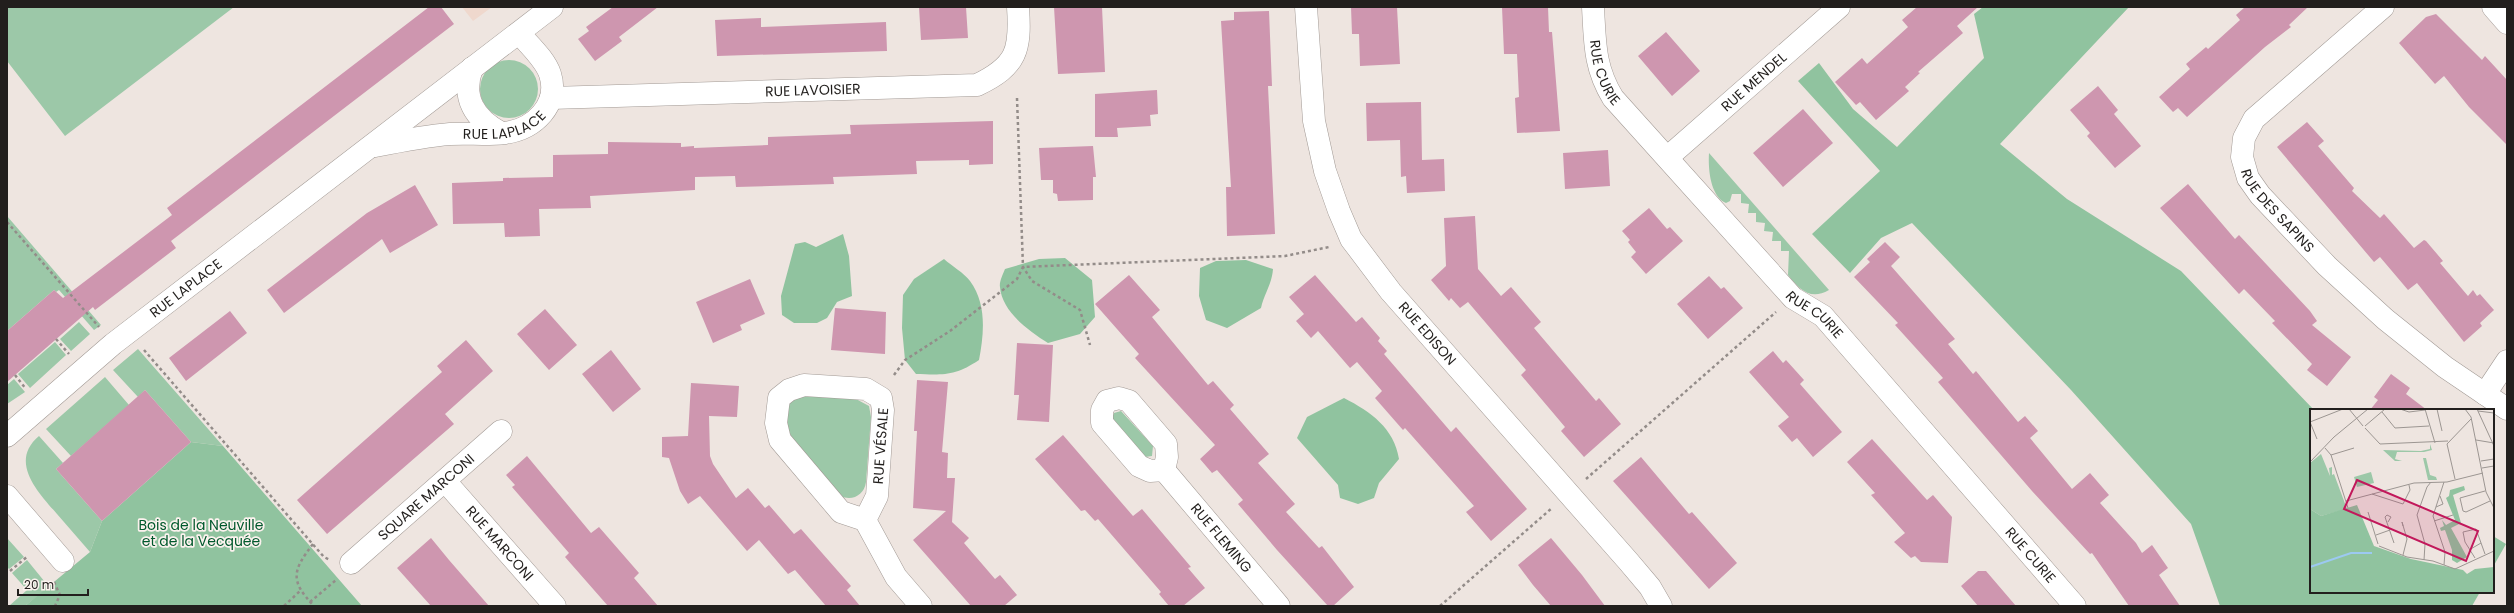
<svg xmlns="http://www.w3.org/2000/svg" width="2514" height="613" viewBox="0 0 2514 613" font-family="Poppins,sans-serif">
  <style>
    .medical { fill: #efd8cd }
    .green { fill: #9cc8a8 }
    .forest { fill: #90c39f }
    .building { fill: #ce96af }
    .lines { fill: none; stroke-linecap: round; stroke-linejoin: round }
    .street-casing { stroke: #a29a95; stroke-width: 23 }
    .path { stroke: #938c89; stroke-width: 2.5; stroke-dasharray: 3 3; stroke-linecap: butt }
    .street { stroke: #fff; stroke-width: 22 }
    .labels { text-anchor: middle; dominant-baseline: central; stroke-width: 3.5; stroke-linejoin: round; paint-order: stroke }
    .street-label { font-size: 14px; fill: #221f1d; stroke: #fbf2ee }
    .park-label { font-size: 14px; fill: #00582c; stroke: #fbf2ee }
    .inset-river { fill: none; stroke: #9cc9f1; stroke-width: 2 }
    .inset-road { fill: none; stroke: #9c9692; stroke-width: 1 }
    .view { fill: #c2185b; fill-opacity: 0.15; stroke: #c2185b; stroke-width: 2 }
    .inset-edge { fill: none; stroke: #221f1d; stroke-width: 2 }
  </style>
  <rect width="100%" height="100%" fill="#eee5e0"/>
  <!-- medical -->
  <path class="medical" d="M462,7h30l-19,14z"/>
  <!-- green -->
  <path class="green" d="M7,7h227l-169,129 -58,-75z
    M480 89a29 29 0 1 1 58 0a29 29 0 1 1-58 0Z
    M1709,153l120,137c-19,11 -30,-1 -41,-15l1,-24h-8v-10h-9l1,-9 -9,-1 1,-8 -9,-1v-9h-8l1,-9 -8,-1v-9h-9l-2,7 -4,2c-16,-7 -18,-35 -17,-50z
    M7,216l94,109 -7,5 -35,-40 -3,2 -2,-2 -47,41z
    M79,322l11,12 -19,17 -11,-12z
    M55,342l11,13 -36,33 -12,-14z
    M138,349l85,97 -32,-4 -46,-52 -7,7 -25,-27z
    M105,377l24,28 -58,51 -25,-27z
    M14,379l11,13 -18,12v-19z
    M803,396l53,3 13,7 2,11 -5,65c-2,14 -14,19 -26,14 -20,-23 -55,-50 -53,-81 1,-12 5,-17 16,-19z
    M1121,411l32,35 -1,10 -7,1 -33,-39 2,-5z
    M39,436l24,27 -7,6 46,52 -12,31c-11,-13 -22,-25 -33,-38 -18,-21 -49,-52 -18,-78z
    M7,538l17,19 -15,12 -2,-2z
    M27,560l22,27 -24,19h-16l18,-16 -15,-17z"/>
  <!-- forest -->
  <path class="forest" d="M1983,7h146l-129,137 67,55 114,72 133,139h-3v182h169l-8,14h-252l-29,-82 -120,-134 -159,-167 -31,15 -31,35 -38,-39 68,-63 -82,-90 21,-18 34,46 44,38 87,-89 -10,-44z
    M843,234l6,22 3,40 -15,6 -10,16 -10,5h-23l-12,-8 -1,-19 14,-52 10,-2 11,5z
    M1065,258l27,22 3,37 -15,17 -32,9c-19,-12 -46,-31 -48,-56 -1,-5 3,-13 5,-18l34,-10z
    M944,259c8,7 20,14 26,22 17,23 14,53 9,79 -24,16 -35,15 -63,14l-11,-14 -3,-32 1,-33 11,-16z
    M1246,260l27,9c-1,15 -9,25 -12,39l-34,20 -21,-8 -7,-24 1,-28 16,-7z
    M1344,398c27,14 50,30 55,61l-20,24 -5,15 -16,6 -18,-6 -2,-13 -41,-47 10,-21z
    M191,442l32,4 139,160h-337l65,-54 12,-31z
    M2493,536l13,8 -13,23z"/>
  <!-- building -->
  <path class="building" d="M429,7h12l13,17 -283,217 5,7 -81,62 -2,-3 -86,75v-51l47,-41 9,8 109,-83 -5,-7z
    M613,7h45l-39,30 3,4 -27,20 -17,-22 11,-8 -3,-4z
    M919,7h47l2,31 -47,2z
    M1054,7h48l3,65 -47,2z
    M1351,7h46l3,57 -40,2 -1,-32h-7z
    M1502,7h46l1,25h3l8,99 -43,2 -2,-35 4,-1 -2,-43h-13z
    M1917,7h61l-21,19 6,7 -45,39 2,1 -15,14 4,4 -33,29 -16,-18 -4,3 -21,-23 27,-24 5,6 41,-37 -6,-7z
    M2245,7h63l-19,18 2,2 -26,20 -78,70 -9,-9 -5,4 -14,-15 31,-28 -4,-5 20,-17 2,2 32,-29 -4,-5z
    M1269,11l3,75h-4l7,148 -48,2 -1,-49h5l-10,-166 13,-1v-8z
    M2436,14l46,46 3,-4 22,24v65l-38,-38 -25,-31 -9,8 -36,-41 27,-26z
    M761,18v9l125,-5 1,29 -170,5 -2,-36z
    M1666,32l34,39 -28,25 -34,-40z
    M2098,86l20,24 -4,4 27,32 -26,22 -28,-32 3,-3 -20,-23z
    M1157,90l1,24 -8,1 1,11 -34,2 1,9h-23v-43z
    M1421,102l1,58 22,-1 1,32 -38,2 -1,-17 -5,1 -1,-37 -33,1 -1,-38z
    M1803,109l30,34 -50,44 -30,-34z
    M993,121v43l-24,1v-5l-53,1 1,13 -84,3 1,7 -32,1 -66,2 -1,-11 -40,1v13l-105,6 1,12 -52,1 1,27 -35,1 -1,-14 -51,1 -1,-41 51,-2v-3l50,-1v-22l55,-1v-12l73,1v4l13,-1v2l74,-3v-8l83,-3 -1,-9z
    M2307,122l17,19 -6,5 36,42 -2,3 28,27 4,-4 30,34 10,-8 2,1 17,20 -3,2 28,33 5,-6 4,6 3,-2 14,16 -14,13 2,3 -18,16 -47,-59 -9,7 -28,-33 -6,5 -97,-115z
    M1093,146l3,31h-3v23l-35,1 -1,-7 -4,-1v-13h-12l-2,-32z
    M1608,150l2,36 -45,3 -2,-36z
    M2188,184l47,55 4,-4 71,76 7,10 -5,4 39,32 -24,29 -20,-16 5,-6 -40,-41 3,-2 -31,-32 -5,5 -79,-86z
    M415,185l23,40 -48,28 -8,-14 -98,74 -17,-23 100,-77z
    M1649,208l18,21 3,-2 13,14 -37,33 -15,-17 5,-5 -8,-10 2,-2 -8,-9z
    M1475,216l3,53 23,27 10,-9 30,35 -7,6 62,73 3,-3 22,26 -37,33 -23,-26 4,-4 -44,-52 5,-5 -58,-68 -8,6 -9,-10 -2,3 -18,-21 15,-14 -2,-48z
    M1885,242l15,15 -9,9 64,73 -7,5 25,30 3,-3 42,51 7,-6 13,15 -8,7 42,51 18,-16 19,22 -9,8 36,40 6,10 10,-8 16,23 -9,7 21,31h-51l-37,-53 -2,1 -58,-63 -94,-109 5,-4 -48,-53 3,-2 -44,-46 16,-15 -3,-3z
    M1129,275l31,35 -8,7 56,68 5,-4 21,24 -4,4 39,45 -11,9 37,41 -9,8 33,36 3,-2 32,41 -21,19h-5l-51,-56 -39,-46 5,-4 -26,-30 -5,3 -12,-14 15,-14 -80,-87 4,-4 -44,-50z
    M1315,275l41,47 6,-5 18,21 -2,3 9,10 -3,3 67,78 5,-5 71,82 -36,32 -25,-29 8,-6 -69,-78 -2,2 -28,-32 7,-7 -25,-29 -7,6 -32,-37 -7,7 -15,-17 8,-7 -15,-17z
    M1709,276l12,13 3,-2 19,21 -35,31 -31,-35z
    M750,279l15,35 -25,11 2,5 -29,13 -17,-41z
    M835,308l51,4 -1,42 -54,-4z
    M545,309l32,36 -28,25 -32,-36z
    M230,311l17,22 -61,48 -17,-23z
    M466,340l27,31 -48,43 9,10 -127,110 -30,-34 145,-128 -5,-6z
    M1017,343l36,2 -4,77 -32,-2 2,-25h-5z
    M611,350l30,39 -28,23 -31,-38z
    M1773,351l10,12 3,-3 18,20 -4,4 42,48 -29,25 -16,-19 -5,4 -14,-16 11,-9 -40,-45z
    M2391,374l19,14 -4,6 21,16h-57l8,-10 -4,-3z
    M917,380l31,2 -6,70 6,1 -1,25h8l-3,44 17,16 -5,5 31,36 5,-4 17,20 -13,11h-33l-58,-66 33,-29 -33,-3 4,-77h-3z
    M691,383l48,3 -2,31 -28,-1 1,40 3,8 23,34 12,-10 17,20 4,-3 25,29 7,-5 50,57 -4,4 13,16h-34l-31,-36 -7,4 -29,-34 -12,11 -47,-55 -12,8 -8,-13 -11,-33 -7,-1v-20l26,-1z
    M145,390l46,52 -89,79 -46,-52z
    M1063,435l70,81 9,-7 49,58 -3,1 17,20 -22,18h-14l-10,-12 2,-2 -63,-73 -3,2 -10,-11 -4,1 -46,-52z
    M1872,439l55,61 6,-5 19,22 -4,46 -27,-1 -6,-6 -4,2 -17,-16 11,-9 -34,-38 4,-2 -28,-31z
    M527,456l64,77 8,-6 40,46 -5,5 24,28h-50l-43,-49 4,-4 -57,-66 3,-2 -9,-10z
    M1641,457l48,57 3,-2 45,51 -28,26 -96,-108z
    M431,538l18,22 40,46h-58l-34,-38z
    M1551,538l31,37 23,31h-54l-18,-21 -15,-20z
    M1978,571h8l30,35h-38l-17,-20z"/>
  <g class="lines">
    <!-- street casing -->
    <g class="street-casing">
      <g id="street">
        <path id="s1" d="M1306,7l8,114 11,50 14,40 12,28 40,53 237,269 22,26 11,19"/>
        <path id="s2" d="M1593,7c2,35 1,60 20,91l180,200 30,18 252,290"/>
        <path id="s3" d="M2383,7l-129,112 -10,19 -2,19 6,21 12,17 67,71 58,53 60,48 62,42"/>
        <path d="M2493,7l14,16"/>
        <path d="M472,68c-11,30 3,51 29,65"/>
        <path id="s4" d="M551,98l426,-13c40,-19 44,-35 41,-78"/>
        <path id="s5" d="M375,146c25,-5 50,-10 75,-12 18,-1 37,1 55,-1 29,-4 55,-28 45,-59 -5,-15 -21,-29 -31,-41"/>
        <path id="s6" d="M1668,157l171,-150"/>
        <path d="M2485,394l22,-33"/>
        <path d="M1119,398l10,3 37,43 1,13 -3,13 -14,1 -11,-5 -37,-43v-13l5,-9z"/>
        <path id="s7" d="M7,436l106,-92 439,-337"/>
        <path id="s8" d="M1164,470l115,136"/>
        <path id="s9" d="M445,481l110,125"/>
        <path d="M7,496l56,65"/>
        <path id="s10" d="M865,520l12,-24 6,-86 -2,-12 -15,-9 -62,-4 -15,5 -10,8 -3,25 4,17 61,72 24,8 31,57 25,29"/>
        <path id="s11" d="M351,563l150,-132"/>
      </g>
    </g>
    <!-- path -->
    <path class="path" d="M1017,98l6,169 9,14 48,29 10,35
      M7,222l92,105
      M56,339l13,15
      M144,350l159,183 21,24 6,3
      M15,375l11,14
      M894,375l11,-15 45,-29 67,-52 6,-12 262,-11 44,-9
      M1586,479l190,-167
      M313,544c-21,27 -23,37 1,62
      M10,571l18,-15
      M54,582l6,13 -5,11
      M310,602l26,-22
      M284,606l16,-15
      M1440,606l112,-98"/>
    <!-- street -->
    <use href="#street" class="street"/>
  </g>
  <g class="labels">
    <!-- street labels -->
    <g class="street-label">
      <text stroke="none"><textPath href="#s2" startOffset="67">RUE CURIE</textPath></text>
      <text stroke="none"><textPath href="#s6" startOffset="114">RUE MENDEL</textPath></text>
      <text stroke="none"><textPath href="#s4" startOffset="262">RUE LAVOISIER</textPath></text>
      <text stroke="none"><textPath href="#s5" startOffset="132">RUE LAPLACE</textPath></text>
      <text stroke="none"><textPath href="#s3" startOffset="277">RUE DES SAPINS</textPath></text>
      <text stroke="none"><textPath href="#s7" startOffset="232">RUE LAPLACE</textPath></text>
      <text stroke="none"><textPath href="#s2" startOffset="391">RUE CURIE</textPath></text>
      <text stroke="none"><textPath href="#s1" startOffset="360">RUE EDISON</textPath></text>
      <text stroke="none"><textPath href="#s10" startOffset="77">RUE VÉSALE</textPath></text>
      <text stroke="none"><textPath href="#s11" startOffset="100">SQUARE MARCONI</textPath></text>
      <text stroke="none"><textPath href="#s8" startOffset="89">RUE FLEMING</textPath></text>
      <text stroke="none"><textPath href="#s9" startOffset="83">RUE MARCONI</textPath></text>
      <text stroke="none"><textPath href="#s2" startOffset="715">RUE CURIE</textPath></text>
    </g>
    <!-- park labels -->
    <g class="park-label">
      <text x="201" y="525">Bois de la Neuville<tspan x="201" dy="16">et de la Vecquée</tspan></text>
    </g>
  </g>
  <!-- overview -->
  <g transform="translate(2310 409)">
    <rect width="184" height="184" fill="#eee5e0"/>
    <path d="M120,35l2,6 -8,2h-27l-2,7 7,2h-7l-12,-11 38,1 9,-2zM11,45l9,22 -1,-8 3,-1v8l2,-1 13,35 -26,7 -11,-7v-46zM113,49h3l4,17 6,2 1,3h-9zM61,63l3,11 -17,4 -3,-10z" fill="#9cc8a8"/>
    <path d="M154,77l1,4 -12,5 8,28 -10,5 16,29 -10,6 -5,-3v-10l-7,-20 -4,1 -1,-3 4,-2 -2,-6 4,5 9,-5 -9,-22 3,-2 1,-6zM47,96l17,41 37,13 52,11 4,4 8,-5 19,-2v26h-184v-84l11,7z" fill="#90c39f"/>
    <path class="inset-river" d="M0,158l41,-14h21"/>
    <path class="inset-road" d="M39,0l14,17M90,0l9,3 16,-2M115,0l10,34M127,0l5,22M155,0l6,8 15,75 8,16M167,0l17,37M168,2l16,2M72,3l13,16 34,-2M0,13l33,-13M0,13l7,17M55,17l20,-17M55,19l15,16 68,-3M166,31l18,3M15,39l6,7 17,53M21,46l23,-7M171,52l13,-2M0,53l24,-25 34,-28M172,59l12,-2M145,70l-8,-35 24,-25M175,82l-25,7 3,13 3,1 24,-11M62,85l31,10 7,-14 -1,-5M36,92l68,-18 33,-1 36,-9M126,98l7,-3 -3,-8M58,103l10,32M124,112l19,-6M78,113l3,-5 -4,-2 -2,2 9,26M66,126l14,-5M69,137l28,11 26,4 22,8 39,-18M159,141l12,-7M93,146l4,-16 -5,-17 1,4M165,149l-10,-16 -2,-10 13,-3 9,25M114,151l1,-16 -8,-29 10,-28 4,-5M134,156l1,-13 -12,-36 11,-34"/>
    <path class="view" d="M47,71l121,51 -12,30 -122,-52z"/>
    <rect width="184" height="184" class="inset-edge"/>
  </g>
  <!-- border -->
  <rect width="2514" height="613" fill="none" stroke="#221f1d" stroke-width="16"/>
  <!-- scale -->
  <path d="M18 589v6h70v-6" fill="none" stroke="#221f1d" stroke-width="2"/>
  <text x="24" y="589" font-size="12" fill="#221f1d" stroke="#fbf2ee" stroke-width="3" paint-order="stroke">20 m</text>
</svg>
